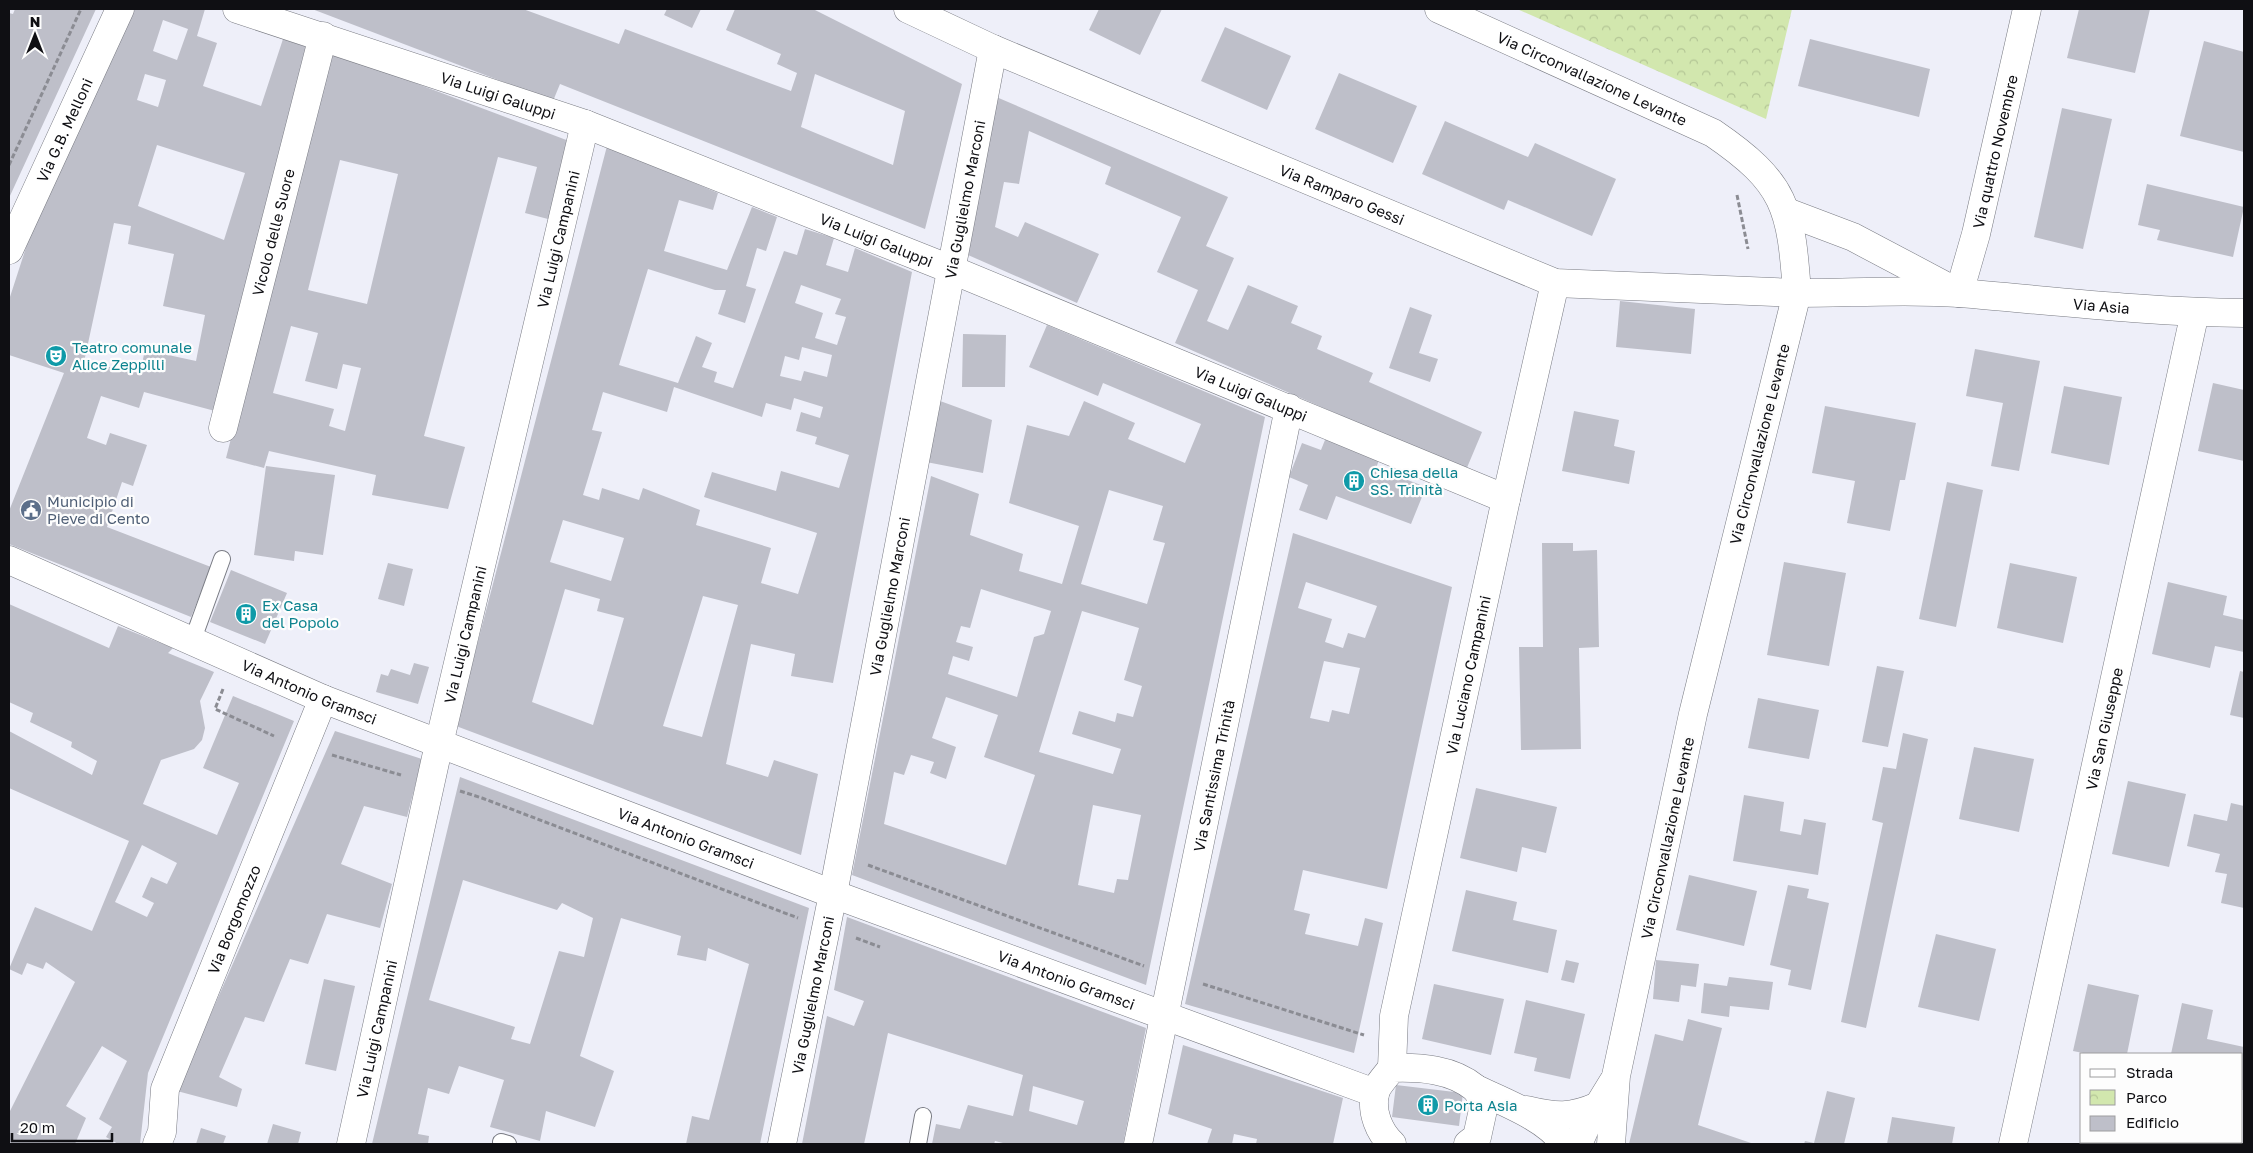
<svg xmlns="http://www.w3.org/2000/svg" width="2253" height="1153" viewBox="0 0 2253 1153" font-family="'Golos Text',sans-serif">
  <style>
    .park { fill: url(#park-crowns) }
    .building { fill: #bebfc9; fill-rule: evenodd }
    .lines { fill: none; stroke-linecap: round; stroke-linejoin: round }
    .lane-casing { stroke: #797b83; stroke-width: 18 }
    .street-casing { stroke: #797b83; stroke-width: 29 }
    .secondary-casing { stroke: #797b83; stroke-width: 29 }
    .path { stroke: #8b8c93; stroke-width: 3; stroke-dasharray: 5 2.5; stroke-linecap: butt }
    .lane { stroke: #fff; stroke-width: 16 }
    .street { stroke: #fff; stroke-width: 28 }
    .secondary { stroke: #fff; stroke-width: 28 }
    .labels { text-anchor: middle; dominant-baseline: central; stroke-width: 4.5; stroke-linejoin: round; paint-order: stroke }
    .street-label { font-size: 15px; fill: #0f0f13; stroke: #fdfdfd }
    .culture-label { font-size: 15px; fill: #0d838f; stroke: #fdfdfd; text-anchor: start }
    .service-label { font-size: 15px; fill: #4e5e75; stroke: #fdfdfd; text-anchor: start }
  </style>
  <defs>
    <pattern id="park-crowns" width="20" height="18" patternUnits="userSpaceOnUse" patternTransform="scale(1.25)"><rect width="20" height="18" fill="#d2e7ae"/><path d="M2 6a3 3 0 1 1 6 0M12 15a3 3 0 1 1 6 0" fill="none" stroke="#b3c595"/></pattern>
  </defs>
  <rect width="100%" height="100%" fill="#eeeff9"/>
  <!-- park -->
  <path class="park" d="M1517,9h275l-26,110z"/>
  <!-- building -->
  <path class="building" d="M15,9h81l-87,189v-185l4,1z
    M135,9h70l-8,27 20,7 -14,43 58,20 22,-67 29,10 -97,362 -71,-19 -5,16 -38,-12 -14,42 19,7 4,-12 37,12 -14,41 -11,-4 -15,45 104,40 -20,50 -182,-73v-33l55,-138 -55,-18v-55l35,-108zM163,20l25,9 -11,31 -24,-9zM145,74l21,6 -8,27 -21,-7zM157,145l88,28 -21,67 -86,-34zM114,223l17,3 -3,18 46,10 -11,52 42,9 -9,46 -51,-11 -5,23 -56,-11z
    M312,9h211l96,35 6,-15 166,62 6,-18 -20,-9 4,-10 -55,-24 9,-21h78l149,75 -37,145 -365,-145 -7,17zM815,74l90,37 -12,54 -92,-38z
    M667,9h34l-9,19 -28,-13z
    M1099,9h63l-22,46 -51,-25z
    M2079,9h71l-15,64 -68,-15z
    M1225,27l66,29 -24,54 -66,-29z
    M1810,39l120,30 -11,48 -121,-31z
    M2204,41l40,11v100l-64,-16z
    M330,51l239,90 -21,78 -23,-6 12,-46 -39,-10 -74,279 41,11 -17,62 -76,-14 4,-20 -107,-24 -5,17 -38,-10zM340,160l58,14 -31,130 -59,-14zM291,326l27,7 -13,48 32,8 6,-25 18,4 -16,63 -16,-5 5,-17 -61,-16z
    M1339,73l78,33 -24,57 -78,-34z
    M994,96l234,101 -22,49 28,12 -27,63 21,9 20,-45 50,21 -7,17 31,13 -5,13 56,24 -4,9 113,50 -16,38 -291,-127 23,-53 -41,-18 24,-55 -76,-33 6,-17 -82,-36 -10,53 -15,-2 -9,45 23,10 7,-15 74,32 -22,49 -118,-52z
    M2062,108l50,11 -29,130 -49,-12z
    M1445,121l83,36 7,-14 81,36 -24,57 -84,-36 -4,10 -82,-36z
    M607,146l111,47 -5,17 -34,-10 -15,51 63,19 25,-63 25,10 -11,34 -9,-3 -11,38 10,3 -11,34 -27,-9 8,-24h-11l-67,-21 -29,96 59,18 18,-47 16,7 -10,24 15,5 -3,10 19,6 51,-137 13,4 8,-26 29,9 -8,27 22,7 7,-24 57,24 -79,411 -42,-7 4,-22 -44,-10 -25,120 42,13 6,-17 44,14 -17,81 -345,-129zM801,285l40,14 -6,15 11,3 -9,28 -22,-7 8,-25 -28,-10zM802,347l30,8 -5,22 -23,-6 -3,10 -21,-5 5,-20 14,4zM674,387l88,30 4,-14 25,7 3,-12 29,9 -3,11 -19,-6 -5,19 21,6 -2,7 34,11 -10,33 -58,-17 -5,20 -64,-19 -8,25 113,36 -19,61 -37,-11 10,-35 -75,-23 4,-15 -57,-22 -4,12 -37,-12 -3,12 -16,-5 19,-63 -10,-2 11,-38 64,20zM563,520l61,18 -13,43 -61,-19zM565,589l35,10 -3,12 27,7 -31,107 -61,-23zM703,596l35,9 -36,132 -39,-11z
    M2147,184l97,23 -11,50 -76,-17 3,-10 -22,-5z
    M1620,301l75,8 -4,45 -75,-7z
    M1410,307l22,8 -13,38 19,6 -8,23 -41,-14z
    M1047,325l218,92 -119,568 -294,-110 79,-399 48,18 -9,41 53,19 -4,17 43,13 17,-58 -70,-23 18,-78 42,11 15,-35 51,22 -7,16 57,24 16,-39 -98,-41 -5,13 -69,-29zM1109,490l54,16 -10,34 12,3 -18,61 -66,-20zM981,589l70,22 -7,23 -10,3 -17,60 -69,-23 5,-18 16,5 4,-14 -17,-5 5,-16 9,2zM1082,611l57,17 -15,52 18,6 -9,31 -16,-4 -2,9 -36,-11 -7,23 49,15 -8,25 -74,-22zM946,697l52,18 -14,42 51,18 -29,90 -122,-41 10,-52 10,3 7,-20 23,7 -4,11 16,6 10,-32 -24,-9zM1093,805l48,10 -13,65 -11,-1 -3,14 -36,-8z
    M963,334l43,1 -1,52h-43z
    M1975,349l65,12 -21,110 -28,-5 12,-63 -37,-7z
    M2213,383l31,7v71l-46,-10z
    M2064,386l58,11 -13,68 -58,-12z
    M932,398l60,22 -9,53 -62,-12z
    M1825,406l91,17 -11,57h-5l-10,51 -43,-8 8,-42 -43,-8z
    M1574,411l45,9 -5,26 21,5 -6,33 -67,-13z
    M1327,435l54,20 -5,13 50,19 -15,37 -75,-28 -9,24 -28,-10 9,-25 -19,-8 13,-34 19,7z
    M266,466l69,9 -12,80 -28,-4 -1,10 -40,-6z
    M1947,482l36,8 -27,137 -37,-8z
    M1293,533l159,54 -65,302 -84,-19 -9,40 16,4 -5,20 53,12 7,-28 18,5 -29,130 -169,-49zM1306,582l71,24 -12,32 -17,-5 -5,15 -18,-6 7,-23 -34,-11zM1324,661l36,7 -11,46 -17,-4 -3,12 -19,-4z
    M1542,543h31v8l24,-1 2,97 -20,1 2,101 -60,1 -2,-103h24z
    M1784,562l62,11 -17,93 -62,-11z
    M388,563l25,6 -9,37 -26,-7z
    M2010,563l67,14 -14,66 -66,-15z
    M231,570l56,23 -22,51 -55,-22z
    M2168,582l59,14 -4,19 21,5v32l-29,-6 -5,22 -58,-14z
    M9,604l100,44 9,-22 55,22 -5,5 46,19 -14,29 5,27 -3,12 -8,9 -33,11 -18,44 74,31 22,-52 -36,-15 30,-72 61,25 -146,352 -8,71h-22l-12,-7 6,-10 -13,-8 28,-58 -25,-15 -36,60 20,12 -11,26h-66v-31l66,-131 -29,-20 -3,7 -16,-6 -5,12 -13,-6 26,-62 57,24 37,-90 -120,-53v-57l83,44 5,-14 -26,-14 1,-5 -42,-20 3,-9 -24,-11zM142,845l35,18 -10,21 -16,-7 -9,20 12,6 -7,14 -32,-15z
    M414,663l15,4 -11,37 -42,-12 5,-18 7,2 3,-7 19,6z
    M1877,666l27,5 -16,76 -26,-5z
    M2240,671l4,1v46l-14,-3z
    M1758,698l61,12 -10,49 -61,-11z
    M335,731l87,28 -15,58 -43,-11 -23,58 51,20 -12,44 -53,-14 -19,50 -18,-5 -26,63 -19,-5 -26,60 23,12 -5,18 -60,-16z
    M1903,733l25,6 -62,289 -25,-6 42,-199 -11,-3 11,-53 13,2z
    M1974,747l60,12 -15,73 -60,-13z
    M460,777l349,131 -49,236h-74l6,-28 17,4 40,-156 -41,-16 -2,13 -29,-6 4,-19 -60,-18 -41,138 34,15 -19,56 -49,-16 -6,30 -50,-14 14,-47 -45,-14 -10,28 -21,-6 -10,46 11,2 -1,8h-56zM463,880l94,30 5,-7 31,15 -9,39 -25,-6 -29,93 -19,-5 4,-12 -86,-27z
    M2128,781l58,13 -17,73 -57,-13z
    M1476,788l81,19 -11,46 -24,-6 -5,25 -57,-14z
    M1744,795l40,7 -4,29 21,4 3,-16 22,4 -8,52 -85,-14z
    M2231,803l13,3v102l-23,-5 6,-29 -12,-2 5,-18 -33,-8 7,-32 33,7z
    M1689,875l68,16 -13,55 -68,-16z
    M1788,885l21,4 -2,9 22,5 -18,87 -23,-5 3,-15 -21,-5z
    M1466,890l51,12 -4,18 44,10 -9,43 -96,-22z
    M847,917l299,111 -23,116h-116l-12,-3 -1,3h-62l4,-20 24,5 8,-24 45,11 10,-41 -135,-42 -24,111h-62l25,-128 27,10 10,-25 -30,-11zM1033,1086l51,15 -7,24 -48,-14z
    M1936,934l60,15 -17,72 -61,-14z
    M1566,960l13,3 -5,20 -13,-3z
    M1656,960l43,4 -3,23 -15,-2 -2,17 -26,-3z
    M1729,977l44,5 -4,28 -39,-4 -1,11 -28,-4 3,-30 23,3z
    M324,979l31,7 -19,85 -31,-7z
    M1434,984l70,15 -13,56 -69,-16z
    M2088,984l51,11 -12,59h-39l-15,-3z
    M1526,1000l59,14 -15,65 -36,-8 3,-13 -23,-5z
    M2182,1003l31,7 -6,29 37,8v43h-2v-36h-71z
    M1688,1019l34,9 -24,97 56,19h-125l26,-110 28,7z
    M1183,1045l160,53 -10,46h-77l1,-5 -23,-5 -2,10h-25l5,-15 -44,-15z
    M1396,1085l67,8 -4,33 -67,-9z
    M1827,1091l28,7 -11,46h-40l1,-3 9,2z
    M1892,1117l63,10 -3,17h-65z
    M273,1124l28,8 -3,12h-31z
    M201,1128l25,8 -3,8h-27z"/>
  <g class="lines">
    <!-- lane casing -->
    <g class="lane-casing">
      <path id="lane" d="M192,642l30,-83
        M501,1142l7,2
        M918,1144l5,-28"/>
    </g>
    <!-- street casing -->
    <g class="street-casing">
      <g id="street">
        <path id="s1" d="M237,9l348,115 365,145 556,230"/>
        <path id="s2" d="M908,9l85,40 562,234 242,10"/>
        <path id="s3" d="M9,250l111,-241"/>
        <path id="s4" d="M1959,293l17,-59 51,-225"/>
        <path id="s5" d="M223,428l100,-392"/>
        <path id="s6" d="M9,560l314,139 510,195 542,199"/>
        <path id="s7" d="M1392,1068l2,-52 112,-517 49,-216"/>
        <path d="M1476,1089c26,12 73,30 88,55"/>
        <path d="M1527,1110c29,7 44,8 71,-4"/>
        <path id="s8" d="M157,1144l5,-12 3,-43 158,-390"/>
        <path id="s9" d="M351,1144l88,-400 146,-620"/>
        <path id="s10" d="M782,1144l51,-250 160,-845"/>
        <path id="s11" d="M1138,1144l151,-736"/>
        <path d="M1392,1144c-13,-12 -21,-32 -17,-50 1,-8 12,-19 17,-26 28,-1 60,1 83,20 4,4 7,11 9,17l-7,32 -9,7"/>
        <path id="s12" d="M2013,1144l182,-832"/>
      </g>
    </g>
    <!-- secondary casing -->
    <g class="secondary-casing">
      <g id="secondary">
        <path id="s13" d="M1439,9l274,124c73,50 78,74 84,160l-104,421 -77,362 -5,68"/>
        <path d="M1787,212l66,25 102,54"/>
        <path id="s14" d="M1797,293c53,0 111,-4 163,0 95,8 189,19 284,20"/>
        <path d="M1578,1144l8,-18 27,-44"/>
      </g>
    </g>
    <!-- path -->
    <path class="path" d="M9,165l72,-156
      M1737,195l11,54
      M223,689l-8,20 59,27
      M332,755l69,20
      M460,791l22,7 316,120
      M868,865l276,101
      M856,938l24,9
      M1203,984l161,51"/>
    <!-- lane -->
    <use href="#lane" class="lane"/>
    <!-- street -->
    <use href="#street" class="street"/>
    <!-- secondary -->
    <use href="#secondary" class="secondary"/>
  </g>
  <!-- icons -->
  <defs>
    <g id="theatre-disc" transform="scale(1.125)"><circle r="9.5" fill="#0f9aa8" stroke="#fdfdfd"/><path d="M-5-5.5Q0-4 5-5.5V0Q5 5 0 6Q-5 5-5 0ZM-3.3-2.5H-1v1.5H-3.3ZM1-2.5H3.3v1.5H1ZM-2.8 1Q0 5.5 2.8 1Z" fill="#fff"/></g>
    <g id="building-disc" transform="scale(1.125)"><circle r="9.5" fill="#0f9aa8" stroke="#fdfdfd"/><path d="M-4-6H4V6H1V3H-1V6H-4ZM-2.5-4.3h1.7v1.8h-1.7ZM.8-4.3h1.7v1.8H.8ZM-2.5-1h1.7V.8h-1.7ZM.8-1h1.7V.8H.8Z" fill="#fff"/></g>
    <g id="civic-disc" transform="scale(1.125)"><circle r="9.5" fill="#5c6f8a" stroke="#fdfdfd"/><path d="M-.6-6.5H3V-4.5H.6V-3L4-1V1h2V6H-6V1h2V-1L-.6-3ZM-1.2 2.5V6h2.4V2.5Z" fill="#fff"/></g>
  </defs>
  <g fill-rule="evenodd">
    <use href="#theatre-disc" x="56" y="356"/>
    <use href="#building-disc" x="1354" y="481"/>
    <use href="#civic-disc" x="31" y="510"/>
    <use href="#building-disc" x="246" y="614"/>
    <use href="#building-disc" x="1428" y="1105"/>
  </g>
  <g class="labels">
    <!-- street labels -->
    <g class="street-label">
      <text stroke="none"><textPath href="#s13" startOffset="168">Via Circonvallazione Levante</textPath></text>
      <text stroke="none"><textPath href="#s1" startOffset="275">Via Luigi Galuppi</textPath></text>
      <text stroke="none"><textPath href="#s3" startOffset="132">Via G.B. Melloni</textPath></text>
      <text stroke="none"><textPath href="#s4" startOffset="146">Via quattro Novembre</textPath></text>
      <text stroke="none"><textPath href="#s2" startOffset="472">Via Ramparo Gessi</textPath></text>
      <text stroke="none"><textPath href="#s10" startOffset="962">Via Guglielmo Marconi</textPath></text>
      <text stroke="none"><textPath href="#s5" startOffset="202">Vicolo delle Suore</textPath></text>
      <text stroke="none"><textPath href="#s9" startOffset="928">Via Luigi Campanini</textPath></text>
      <text stroke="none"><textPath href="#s1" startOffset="680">Via Luigi Galuppi</textPath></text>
      <text stroke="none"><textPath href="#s14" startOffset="305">Via Asia</textPath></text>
      <text stroke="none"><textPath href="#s1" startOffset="1085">Via Luigi Galuppi</textPath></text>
      <text transform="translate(1759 444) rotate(-76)">Via Circonvallazione Levante</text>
      <text stroke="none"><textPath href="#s10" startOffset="558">Via Guglielmo Marconi</textPath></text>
      <text stroke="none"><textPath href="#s9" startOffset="522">Via Luigi Campanini</textPath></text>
      <text stroke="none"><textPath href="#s7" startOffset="401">Via Luciano Campanini</textPath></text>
      <text stroke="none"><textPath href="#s6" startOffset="328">Via Antonio Gramsci</textPath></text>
      <text stroke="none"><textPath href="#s12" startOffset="425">Via San Giuseppe</textPath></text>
      <text stroke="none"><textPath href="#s11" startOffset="376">Via Santissima Trinità</textPath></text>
      <text stroke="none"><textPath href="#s6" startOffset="732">Via Antonio Gramsci</textPath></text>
      <text transform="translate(1667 838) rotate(-78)">Via Circonvallazione Levante</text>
      <text stroke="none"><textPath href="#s8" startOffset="239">Via Borgomozzo</textPath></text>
      <text stroke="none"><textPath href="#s6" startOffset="1138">Via Antonio Gramsci</textPath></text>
      <text stroke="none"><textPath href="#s10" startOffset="152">Via Guglielmo Marconi</textPath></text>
      <text stroke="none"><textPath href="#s9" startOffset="118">Via Luigi Campanini</textPath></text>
    </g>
    <!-- culture labels -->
    <g class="culture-label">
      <text x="72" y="347">Teatro comunale<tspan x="72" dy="17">Alice Zeppilli</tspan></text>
      <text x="1370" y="472">Chiesa della<tspan x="1370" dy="17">SS. Trinità</tspan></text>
      <text x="262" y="605">Ex Casa<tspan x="262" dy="17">del Popolo</tspan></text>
      <text x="1444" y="1105">Porta Asia</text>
    </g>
    <!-- service labels -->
    <g class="service-label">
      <text x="47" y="501">Municipio di<tspan x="47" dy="17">Pieve di Cento</tspan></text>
    </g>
  </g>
  <!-- border -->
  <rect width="2253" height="1153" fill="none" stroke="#0f0f13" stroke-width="20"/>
  <!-- legend -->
  <rect x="2080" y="1053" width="162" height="90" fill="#fdfdfd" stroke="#9e9e9f"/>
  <rect x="2090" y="1069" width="25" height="8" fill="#ffffff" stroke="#9e9e9f"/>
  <text x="2126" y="1078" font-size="15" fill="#0f0f13">Strada</text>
  <rect x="2090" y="1090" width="25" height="15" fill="url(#park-crowns)" stroke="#9e9e9f"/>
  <text x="2126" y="1103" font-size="15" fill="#0f0f13">Parco</text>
  <rect x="2090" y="1116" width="25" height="15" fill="#bebfc9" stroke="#9e9e9f"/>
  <text x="2126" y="1128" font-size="15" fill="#0f0f13">Edificio</text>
  <!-- north arrow -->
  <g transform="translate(35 35)" stroke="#fdfdfd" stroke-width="4" paint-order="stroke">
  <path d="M0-4L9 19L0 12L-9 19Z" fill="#0f0f13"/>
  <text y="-8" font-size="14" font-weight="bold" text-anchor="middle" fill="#0f0f13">N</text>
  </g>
  <!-- scale -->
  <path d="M12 1133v8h100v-8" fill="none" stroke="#0f0f13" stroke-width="2.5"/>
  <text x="20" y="1133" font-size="15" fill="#0f0f13" stroke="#fdfdfd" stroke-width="4" paint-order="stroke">20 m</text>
</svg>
